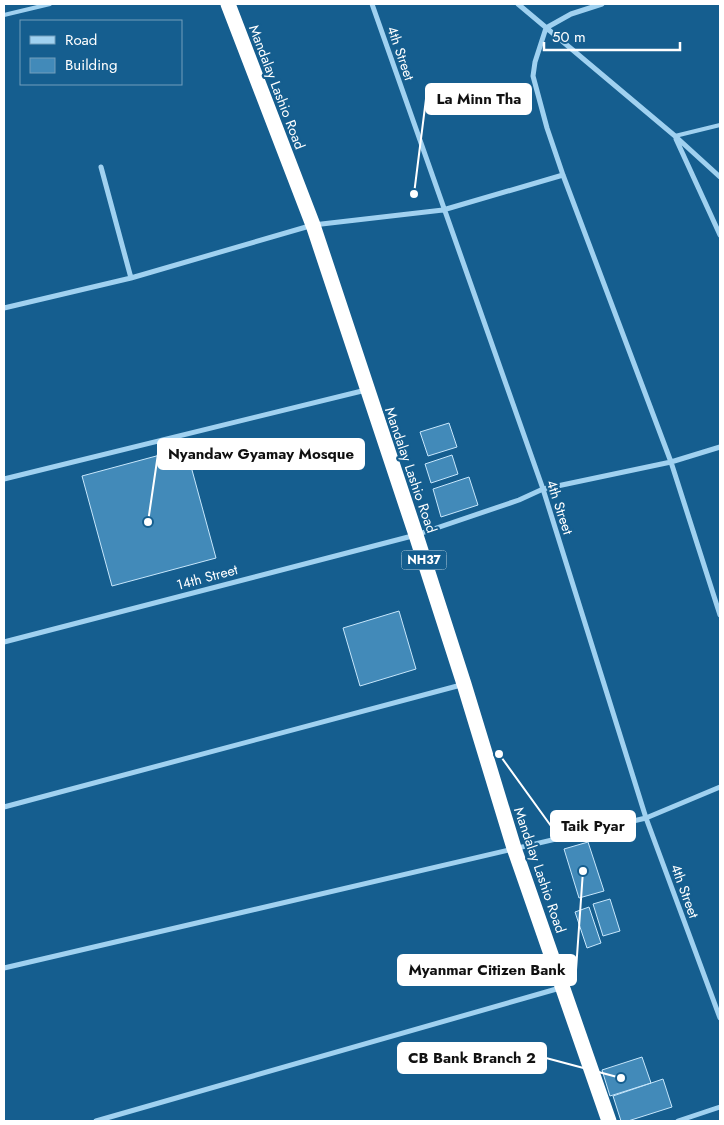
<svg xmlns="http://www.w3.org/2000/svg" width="724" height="1125" viewBox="0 0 724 1125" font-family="Jost,sans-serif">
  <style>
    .building { fill: #428ab9; stroke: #c7e7fc }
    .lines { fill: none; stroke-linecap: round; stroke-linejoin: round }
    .lane { stroke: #a0d1f0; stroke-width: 4 }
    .street { stroke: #a0d1f0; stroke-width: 5 }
    .highway { stroke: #fff; stroke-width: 15 }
    .labels { text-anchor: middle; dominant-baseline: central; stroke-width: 4.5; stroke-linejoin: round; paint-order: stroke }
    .shield { fill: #155e8f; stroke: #b9cfdd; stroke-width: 1 }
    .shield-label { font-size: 12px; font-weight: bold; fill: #fff }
    .street-label { font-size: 14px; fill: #fff; stroke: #155e8f }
    .leader { fill: none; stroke: #fff; stroke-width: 2 }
    .callout-dot { fill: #fff; stroke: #155e8f; stroke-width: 2 }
    .callout { fill: #fff; stroke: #fff; stroke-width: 2 }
    .callout-label { font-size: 15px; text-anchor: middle; font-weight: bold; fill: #111 }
  </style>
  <rect width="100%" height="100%" fill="#155e8f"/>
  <!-- building -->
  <path class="building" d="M449,423l8,24 -29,9 -8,-24z
    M186,448l30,110 -104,28 -30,-110z
    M452,455l6,19 -27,9 -6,-19z
    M469,477l9,28 -37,12 -8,-28z
    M399,611l17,58 -56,17 -17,-58z
    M588,842l16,49 -25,7 -15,-49z
    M610,899l10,32 -17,5 -10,-32z
    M589,907l12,36 -14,5 -12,-36z
    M642,1057l9,26 -41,13 -8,-26z
    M663,1079l9,28 -44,14h-7l-8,-25z"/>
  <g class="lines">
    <!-- lane -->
    <path class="lane" d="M4,15l46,-11
      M675,136l45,-11"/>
    <!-- street -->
    <path class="street" d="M372,4l171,485 103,329 74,200
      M518,4l157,132 45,41
      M602,4l-31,10 -25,14 -11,34 -2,14 14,52 16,47 108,287 49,153
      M676,139l44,96
      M101,167l30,111
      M4,308l127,-30 182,-53 130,-15 120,-35
      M4,479l362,-89
      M4,642l412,-107 103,-35 24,-11 128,-27 49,-15
      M4,807l457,-122
      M4,968l642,-150 74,-31
      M96,1121l464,-133
      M678,1121l42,-14"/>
    <!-- highway -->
    <path class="highway" d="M228,4l85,221 103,310 48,149 50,164 95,273"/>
  </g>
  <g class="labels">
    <!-- shield labels -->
    <rect class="shield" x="401.5" y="550.5" width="45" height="19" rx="4"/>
    <g class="shield-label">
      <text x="424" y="560">NH37</text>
    </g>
    <!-- street labels -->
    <g class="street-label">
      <text transform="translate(401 53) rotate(71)">4th Street</text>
      <text transform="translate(277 87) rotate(69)">Mandalay Lashio Road</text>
      <text transform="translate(411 470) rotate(71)">Mandalay Lashio Road</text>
      <text transform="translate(560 507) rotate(72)">4th Street</text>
      <text transform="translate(207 577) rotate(-15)">14th Street</text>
      <text transform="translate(540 870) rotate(71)">Mandalay Lashio Road</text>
      <text transform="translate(685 891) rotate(70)">4th Street</text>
    </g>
  </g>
  <!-- callouts -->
  <path class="leader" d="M414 194L426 99M148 522L158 454M499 754L551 826M583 871L576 970M621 1078L546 1058"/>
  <g class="callout-dot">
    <circle cx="414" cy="194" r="5"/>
    <circle cx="148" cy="522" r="5"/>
    <circle cx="499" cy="754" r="5"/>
    <circle cx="583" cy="871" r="5"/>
    <circle cx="621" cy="1078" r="5"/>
  </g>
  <g class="callout">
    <rect x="426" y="84" width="105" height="30" rx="5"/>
    <rect x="158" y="439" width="206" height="30" rx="5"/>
    <rect x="551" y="811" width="84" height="30" rx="5"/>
    <rect x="398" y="955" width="178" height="30" rx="5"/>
    <rect x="398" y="1043" width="148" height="30" rx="5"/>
  </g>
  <g class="callout-label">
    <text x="479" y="104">La Minn Tha</text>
    <text x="261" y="459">Nyandaw Gyamay Mosque</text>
    <text x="593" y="831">Taik Pyar</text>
    <text x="487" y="975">Myanmar Citizen Bank</text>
    <text x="472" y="1063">CB Bank Branch 2</text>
  </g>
  <!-- border -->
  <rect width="724" height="1125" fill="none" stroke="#ffffff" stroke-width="10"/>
  <!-- legend -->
  <rect x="20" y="20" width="162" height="65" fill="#155e8f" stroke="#739ebc"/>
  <rect x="30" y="36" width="25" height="8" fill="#a0d1f0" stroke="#739ebc"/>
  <text x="65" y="45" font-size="15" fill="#ffffff">Road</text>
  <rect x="30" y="58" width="25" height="15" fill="#428ab9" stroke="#739ebc"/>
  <text x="65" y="70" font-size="15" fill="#ffffff">Building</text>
  <!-- scale -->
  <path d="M544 42v8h136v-8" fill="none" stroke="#ffffff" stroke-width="2.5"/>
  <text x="552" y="42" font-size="15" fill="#ffffff" stroke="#155e8f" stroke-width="4" paint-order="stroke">50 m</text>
</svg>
